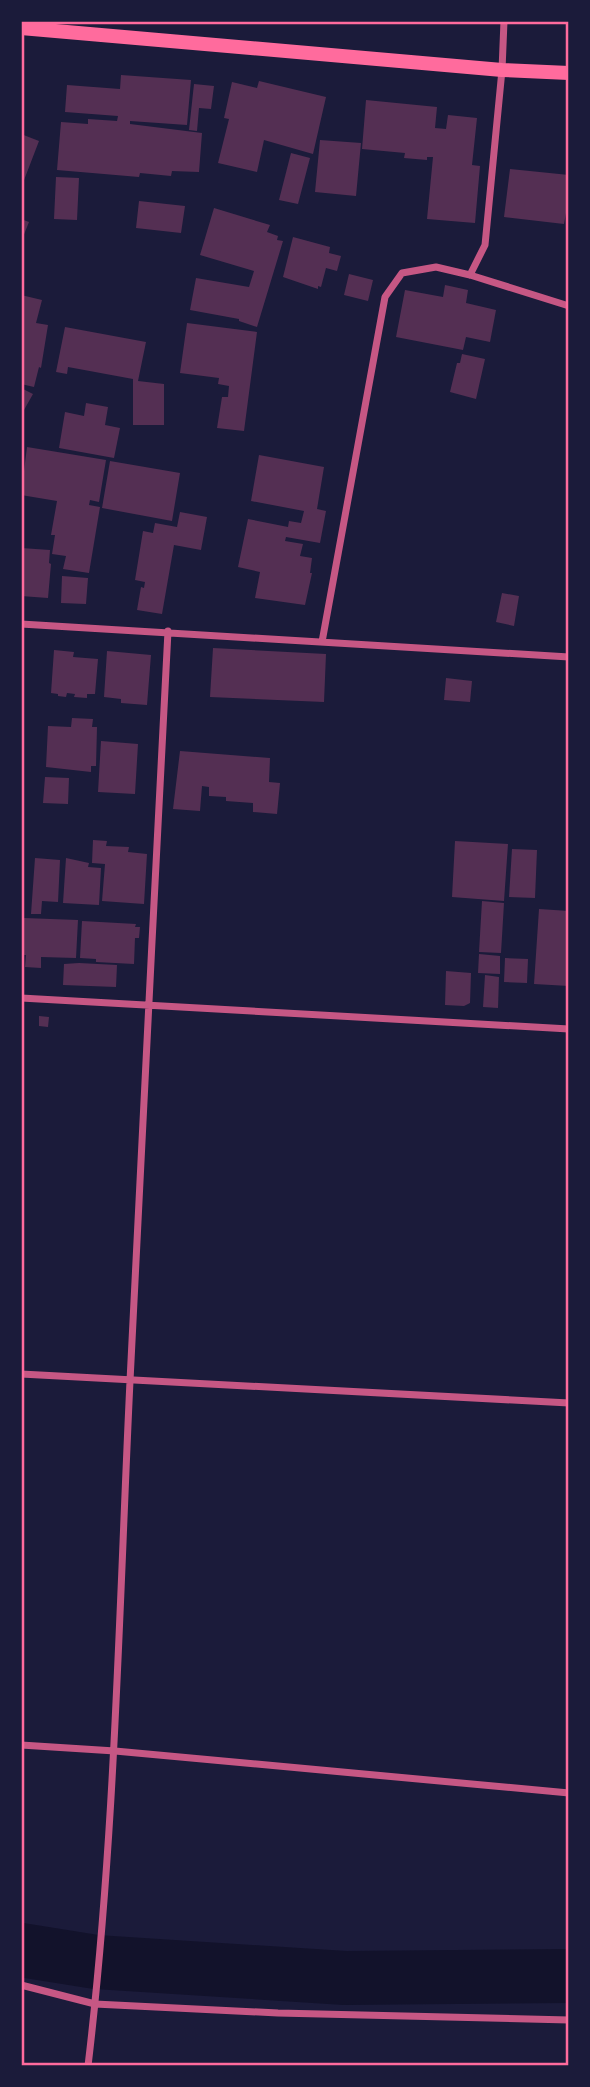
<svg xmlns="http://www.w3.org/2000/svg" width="590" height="2087" viewBox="0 0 590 2087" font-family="Inter,sans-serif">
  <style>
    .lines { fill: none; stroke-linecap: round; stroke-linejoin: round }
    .river { stroke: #12122b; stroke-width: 54 }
    .building { fill: #542f53 }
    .minor { stroke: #c65784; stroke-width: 7 }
    .secondary { stroke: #ff6b9d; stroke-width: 14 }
    .neatline { fill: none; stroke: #ff6b9d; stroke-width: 2.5 }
  </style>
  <rect width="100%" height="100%" fill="#1b1b3a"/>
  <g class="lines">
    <!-- river -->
    <path class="river" d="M21,1950l75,12 249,16 224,-2"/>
  </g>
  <!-- building -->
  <path class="building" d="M121,75l70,5 -4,45 -57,-4v3l72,9 -3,39 -27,-1 -1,5 -31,-3 -1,4 -82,-7 4,-48 27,2v-5l29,2 1,-5 -53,-4 2,-27 53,4z
    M259,81l67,16 -13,57 -49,-14 -7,32 -39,-9 11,-44 -5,-1 8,-36 25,6z
    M194,84l20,2 -3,23 -12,-1 -2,23 -8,-1z
    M366,100l71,7 -2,21 11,1 2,-14 29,3 -5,47 8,1 -5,57 -48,-4 6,-62h-6v3l-23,-2 1,-5 -43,-4z
    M21,134l18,7 -18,47z
    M320,140l41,3 -5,53 -41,-4z
    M291,153l19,5 -12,46 -19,-4z
    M510,169l59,6v38h-3l-2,11 -60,-7z
    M56,177l23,1 -2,42 -23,-1z
    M139,201l46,5 -4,27 -45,-5z
    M214,208l56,17 -3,7 11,4 -1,4 6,1 -26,86 -18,-6v-2l-49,-9 6,-32 53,9 5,-16 -54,-16z
    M21,219l8,3 -8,20z
    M293,237l37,10 -1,6 12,3 -4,15 -11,-3 -5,19 -3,-1v3l-35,-12z
    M349,274l24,6 -5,21 -24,-6z
    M445,285l23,5 -2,13 30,7 -6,32 -24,-5 -3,13 -67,-13 9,-47 38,7z
    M21,295l21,5 -6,23 12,2 -7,43 -2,-1 -5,20 -13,-3z
    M187,323l70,9 -13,99 -27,-3 5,-31h6l1,-11 -11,-2 1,-6 -39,-5z
    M65,327l81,15 -8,39 26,3v41h-31v-46l-65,-12 -1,7 -11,-2z
    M462,354l23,5 -9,40 -26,-7 7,-29h3z
    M21,388l12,6 -9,16 -3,-1z
    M86,403l22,4 -3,18 15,3 -6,30 -55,-10 6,-36 19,4z
    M27,447l79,13 -7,42 -9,-2 -1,5 11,2 -11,66 -26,-4 3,-13 -14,-2 3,-19h-4l6,-34 -36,-6z
    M259,455l65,12 -7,42 9,2 -6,32 -34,-6 -1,4 18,3 -3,12 12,2 -2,15h2l-7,32 -50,-7 5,-26 -22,-5 10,-48 40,8 1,-6 12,2 3,-12 -53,-10z
    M110,461l70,12 -8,48 -70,-13z
    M180,512l27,5 -6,33 -27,-5 -12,69 -25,-4 4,-23 3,1 1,-6 -10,-2 8,-49 10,2 2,-10 22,4z
    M21,548l29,2 -1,13 2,1 -3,34 -27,-2z
    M62,576l26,2 -2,26 -25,-1z
    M502,593l17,3 -5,30 -18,-4z
    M213,648l113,6 -2,48 -114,-5z
    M54,650l20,2 -1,5 25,2 -3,35h-8v4l-13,-1 1,-3 -8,-1 -1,4 -8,-1v-2l-7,-1z
    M107,651l44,4 -4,50 -26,-2v-4l-17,-2z
    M446,678l26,3 -2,21 -26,-2z
    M72,718l21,1 -1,8h5l-1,39h-5v6l-45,-5 2,-41 23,1z
    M101,741l37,3 -3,50 -37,-2z
    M180,751l90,7 -1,24 11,1 -3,31 -24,-2v-9l-27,-2v-4l-17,-1v-9l-7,-1 -2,25 -27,-2z
    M45,777l24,1 -1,26 -25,-1z
    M93,840l14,1 -1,5 23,1 -1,5 19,2 -3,50 -42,-3 3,-37 -13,-1z
    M455,841l53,3 -4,57 -52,-4z
    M512,849l25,1 -2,48 -26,-1z
    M35,858l25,2 -2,42 -16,-1 -1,13h-10z
    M66,858l23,5 -1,4 13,1 -2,37 -36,-2z
    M482,901l22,2 -3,50 -22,-1z
    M539,909l30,2v75l-35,-2z
    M24,918l54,2 -2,38 -35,-1v11l-16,-1 1,-12h-4z
    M82,921l54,3 -1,3h5l-1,11h-4l-1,26 -38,-2v-3l-16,-1z
    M479,954l21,2v18l-22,-1z
    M505,958l23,1 -1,24 -23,-1z
    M79,963l38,2 -1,22 -53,-2 1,-21z
    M446,971l25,2 -1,30 -6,3 -19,-1z
    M485,975l14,2 -1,31 -15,-1z
    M39,1016l10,1 -1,10 -9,-1z"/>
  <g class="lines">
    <!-- minor -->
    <path class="minor" d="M470,275l15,-30 17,-175 2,-49
      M21,624l548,33
      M322,642l63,-345 17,-24 34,-6 34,8 99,31
      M21,998l548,31
      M21,1374l548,29
      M21,1745l94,6 454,42
      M21,1985l74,19 183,9 291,7
      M88,2066c27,-227 31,-456 42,-685 11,-250 26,-500 38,-750"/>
    <!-- secondary -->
    <path class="secondary" d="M21,28l481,42 67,3"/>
  </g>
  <!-- border -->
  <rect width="590" height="2087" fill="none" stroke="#1b1b3a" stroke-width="46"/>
  <rect x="23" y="23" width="544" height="2041" class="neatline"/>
</svg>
